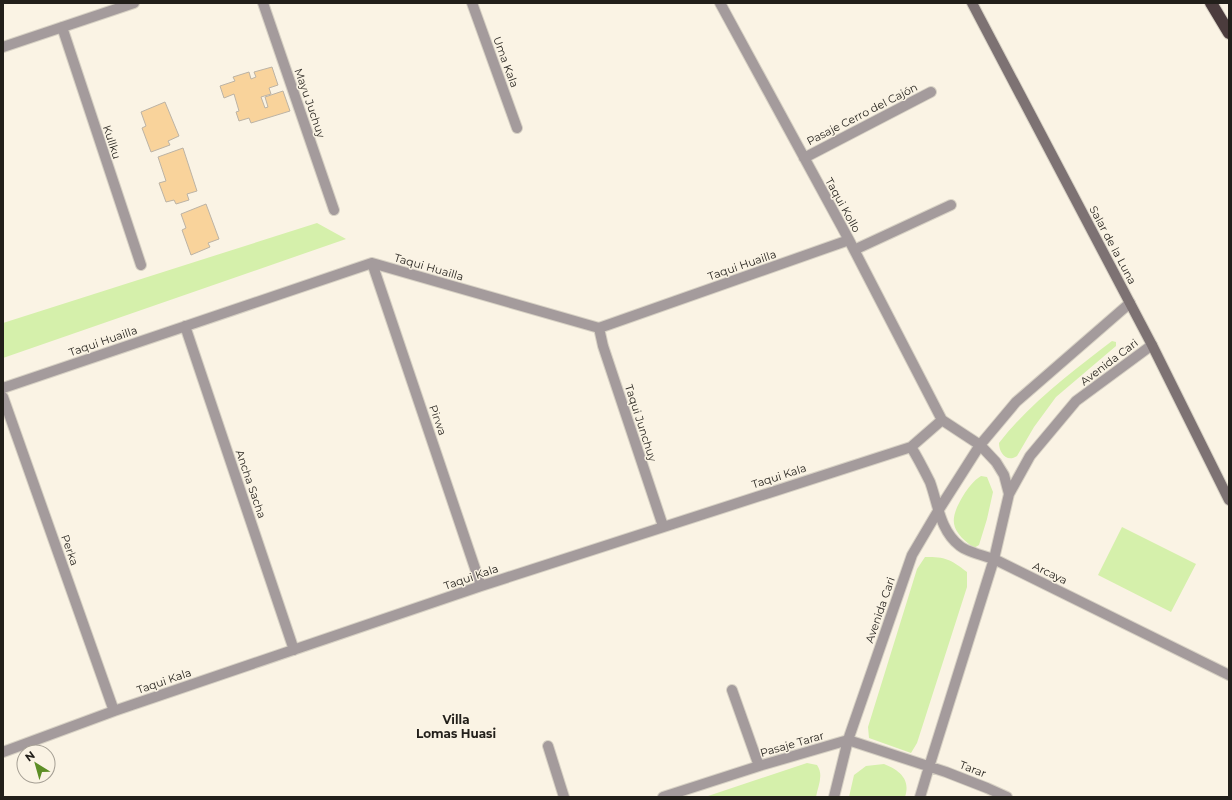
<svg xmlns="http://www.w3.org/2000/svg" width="1232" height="800" viewBox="0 0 1232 800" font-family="Montserrat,sans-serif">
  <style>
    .green { fill: #d5f0ab }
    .building { fill: #f9d39b; stroke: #bcb3a5 }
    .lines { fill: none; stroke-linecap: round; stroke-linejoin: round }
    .street-casing { stroke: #d7d1c4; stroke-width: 12 }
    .secondary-casing { stroke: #d7d1c4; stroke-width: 12 }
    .highway-casing { stroke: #d7d1c4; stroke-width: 14 }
    .street { stroke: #a49b9c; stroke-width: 10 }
    .secondary { stroke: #7d7273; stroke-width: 10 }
    .highway { stroke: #4b3c3d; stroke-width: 12 }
    .labels { text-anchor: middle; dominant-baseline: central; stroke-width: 3; stroke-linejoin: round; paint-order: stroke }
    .street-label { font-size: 11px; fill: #221f1a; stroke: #faf3e4 }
    .neighbourhood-label { font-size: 12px; font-weight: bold; fill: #221f1a; stroke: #faf3e4 }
  </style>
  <rect width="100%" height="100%" fill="#faf3e4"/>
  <!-- green -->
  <path class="green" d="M317,223l29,16 -343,119v-35z
    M1112,341l4,1v4l-60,51 -22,30 -17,29c-10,7 -18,-3 -18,-13 31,-40 73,-71 113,-102z
    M981,476l6,1 6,15 -6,27 -8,26 -5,3c-23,-17 -26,-27 -11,-52 5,-8 10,-15 18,-20z
    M1122,527l74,37 -25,48 -73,-37z
    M925,557c21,0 25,2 42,15v15l-50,156 -6,10 -42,-15 -1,-11 49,-158z
    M807,763l10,2c7,10 1,21 -1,32h-111z
    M884,764c15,6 27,15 21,33h-56l5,-22 12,-9z"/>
  <!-- building -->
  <path class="building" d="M272,67l6,18 -9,3 2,6 -10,3 4,11 3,-1 -3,-10 18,-6 7,20 -39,12 -2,-5 -10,3 -3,-9 3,-1 -5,-17 -10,4 -4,-12 15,-5 -2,-4 16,-5 2,7 5,-2 -2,-5z
    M165,102l14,34 -11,5 2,4 -19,7 -9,-24 4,-2 -5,-14z
    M183,148l14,43 -10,3 2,6 -13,4 -2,-4 -8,2 -7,-19 7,-2 -8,-24z
    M206,204l13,35 -11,4 2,4 -19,8 -9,-25 4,-2 -5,-14z"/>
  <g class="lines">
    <!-- street casing -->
    <g class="street-casing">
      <path id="street" d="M263,3l71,207
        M472,3l45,125
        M720,3l129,237 93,180 38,25 16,17 8,13 5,19
        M62,27l79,238
        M3,47l131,-44
        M804,158l127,-66
        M854,250l97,-45
        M372,263l109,323
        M185,326l109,324
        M599,328l4,18 60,180
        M3,388l369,-125 227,65 250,-88
        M3,397l111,314
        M911,447c7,11 13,23 19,35 8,22 10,49 30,64 7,6 25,10 34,13l235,116
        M732,690l27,76
        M548,746l16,51
        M3,752l111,-41 367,-125 430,-139 31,-27
        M663,797l96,-31 89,-26 98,32 41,16 20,9
        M834,797l14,-57 64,-185 26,-44 42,-66 36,-43 114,-99
        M920,797l9,-30 65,-208 15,-65 21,-38 46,-55 76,-56"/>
    </g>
    <!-- secondary casing -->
    <g class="secondary-casing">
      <path id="secondary" d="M972,3l180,342 77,155"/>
    </g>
    <!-- highway casing -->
    <g class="highway-casing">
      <path id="highway" d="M1211,3l18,30"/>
    </g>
    <!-- street -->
    <use href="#street" class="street"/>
    <!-- secondary -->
    <use href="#secondary" class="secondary"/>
    <!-- highway -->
    <use href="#highway" class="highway"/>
  </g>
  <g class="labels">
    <!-- street labels -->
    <g class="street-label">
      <text transform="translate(506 62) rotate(70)">Uma Kala</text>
      <text transform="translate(310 103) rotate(71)">Mayu Juchuy</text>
      <text transform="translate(862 114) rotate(-27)">Pasaje Cerro del Cajón</text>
      <text transform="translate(112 142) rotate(72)">Kullku</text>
      <text transform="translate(843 205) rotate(61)">Taqui Kollo</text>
      <text transform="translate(1113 245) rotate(62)">Salar de la Luna</text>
      <text transform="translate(742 265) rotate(-19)">Taqui Huailla</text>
      <text transform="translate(429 267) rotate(16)">Taqui Huailla</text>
      <text transform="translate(103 341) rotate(-19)">Taqui Huailla</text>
      <text transform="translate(1109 362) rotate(-37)">Avenida Cari</text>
      <text transform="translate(438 420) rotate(71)">Pirwa</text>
      <text transform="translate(641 423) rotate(72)">Taqui Junchuy</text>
      <text transform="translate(779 476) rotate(-18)">Taqui Kala</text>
      <text transform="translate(251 484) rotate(71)">Ancha Sacha</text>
      <text transform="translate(70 550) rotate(71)">Perka</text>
      <text transform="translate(1050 573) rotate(26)">Arcaya</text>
      <text transform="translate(471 577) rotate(-19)">Taqui Kala</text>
      <text transform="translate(880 610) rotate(-71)">Avenida Cari</text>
      <text transform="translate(164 681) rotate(-19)">Taqui Kala</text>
      <text transform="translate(792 744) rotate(-16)">Pasaje Tarar</text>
      <text transform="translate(973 769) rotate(21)">Tarar</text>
    </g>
    <!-- neighbourhood labels -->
    <g class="neighbourhood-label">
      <text x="456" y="719">Villa<tspan x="456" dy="14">Lomas Huasi</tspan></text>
    </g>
  </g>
  <!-- border -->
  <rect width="1232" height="800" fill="none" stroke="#221f1a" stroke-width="8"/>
  <!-- north arrow -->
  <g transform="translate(36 764) rotate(323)"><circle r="19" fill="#faf3e4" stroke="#a49e93"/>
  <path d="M0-3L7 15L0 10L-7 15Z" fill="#5d8e25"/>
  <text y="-6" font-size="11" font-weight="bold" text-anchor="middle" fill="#221f1a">N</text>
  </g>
</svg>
